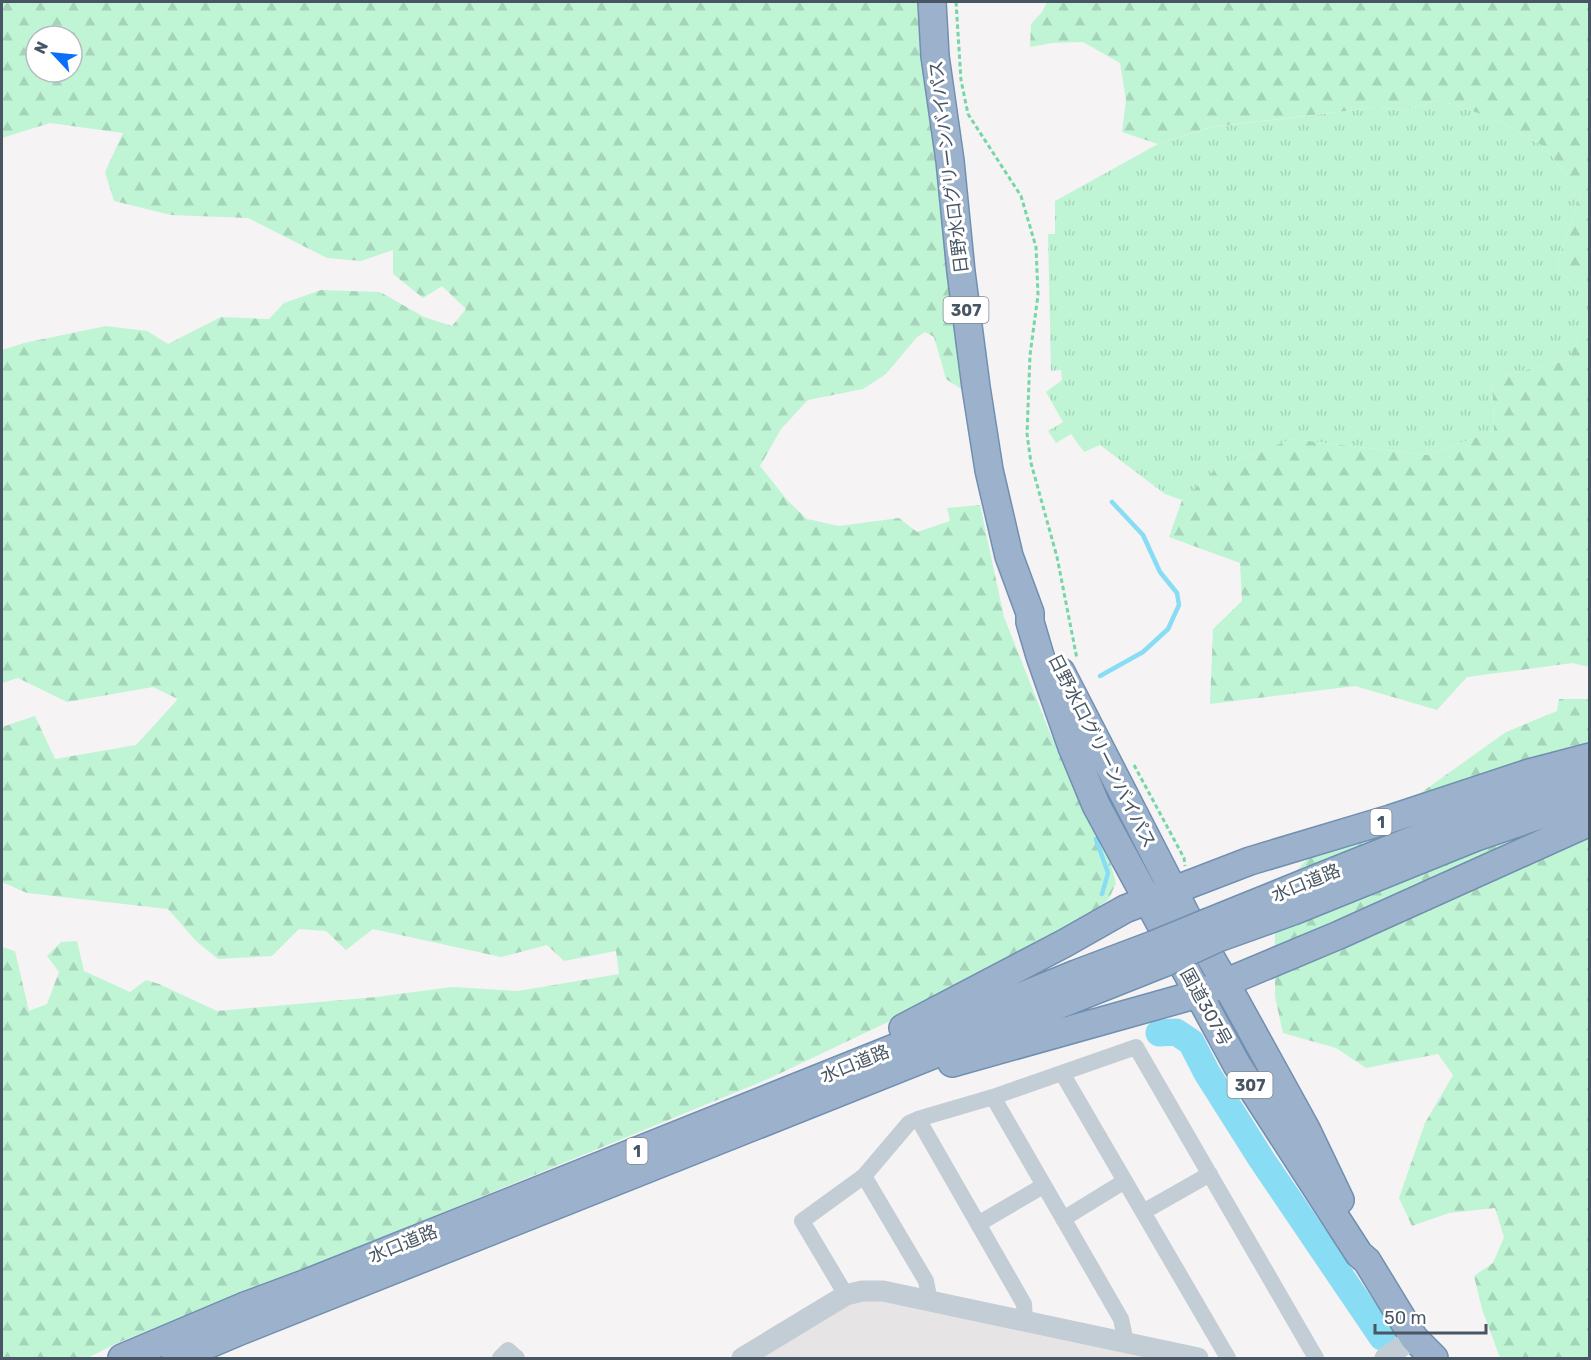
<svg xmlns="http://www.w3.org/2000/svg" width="1591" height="1360" viewBox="0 0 1591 1360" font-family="Rubik,'Noto Sans JP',sans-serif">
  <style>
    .education { fill: #e6e4e5 }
    .grass { fill: url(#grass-tufts) }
    .forest { fill: url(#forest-firs); fill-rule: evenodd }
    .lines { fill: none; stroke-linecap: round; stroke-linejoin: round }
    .stream { stroke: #88ddf5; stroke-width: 4.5 }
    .river { stroke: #88ddf5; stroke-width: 27 }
    .trunk-casing { stroke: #718fb1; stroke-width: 30 }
    .path { stroke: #73d7a7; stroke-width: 3; stroke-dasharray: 4.5 3; stroke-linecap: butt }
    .minor { stroke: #c3cdd5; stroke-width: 16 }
    .tertiary { stroke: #c3cdd5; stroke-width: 21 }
    .trunk { stroke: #9cb2cc; stroke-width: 27 }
    .trunk-bridge-casing { stroke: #718fb1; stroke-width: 30; stroke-linecap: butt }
    .trunk-bridge { stroke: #9cb2cc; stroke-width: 27 }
    .labels { text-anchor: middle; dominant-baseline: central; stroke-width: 6; stroke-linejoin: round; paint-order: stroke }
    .shield { fill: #fff; stroke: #7f8992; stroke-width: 1.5 }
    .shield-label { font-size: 16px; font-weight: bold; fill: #485663 }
    .street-label { font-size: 18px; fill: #485663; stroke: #fff }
  </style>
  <defs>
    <pattern id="grass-tufts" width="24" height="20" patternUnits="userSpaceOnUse" patternTransform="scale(1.5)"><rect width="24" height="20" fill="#bff5d5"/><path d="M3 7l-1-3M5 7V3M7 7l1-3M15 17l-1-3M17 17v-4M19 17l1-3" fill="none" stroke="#a6d4ba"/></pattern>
    <pattern id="forest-firs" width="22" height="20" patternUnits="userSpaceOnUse" patternTransform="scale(1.5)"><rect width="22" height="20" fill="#bff5d5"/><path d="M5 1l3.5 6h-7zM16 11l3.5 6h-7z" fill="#a6d4ba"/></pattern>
  </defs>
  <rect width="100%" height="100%" fill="#f5f3f3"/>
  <!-- education -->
  <path class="education" d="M873,1299l275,59h-388l86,-53z"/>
  <!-- grass -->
  <path class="grass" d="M1440,100l55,19 50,28 36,48 -25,71 33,35v15l-21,44 -76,18 2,53 -67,24 -135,-16 -75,29 -35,32 -17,-6 -65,-49 -16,7 -13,-18 -15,9 -8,-12 15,-9 -17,-30 16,-12 -1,-10 -10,1 -3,-137h7v-33l103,-57 54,-17 169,-20 18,4z"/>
  <!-- forest -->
  <path class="forest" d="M2,2h917l3,50 41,338 -17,-11 -12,-42 -9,-5 -8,5 -31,37 -23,15 -55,11 -27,29 -21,37 28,35 19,18 32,7 60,-8 18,14 33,-11 -3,-13 33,-3 24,112 46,116 59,125 7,25 -7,16 -23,19 -137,75 -181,86 -448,184 -198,78 -35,17h-85v-411l13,4 14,60 18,-7 12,-32 -12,-16 14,-14 16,-1 7,30 46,21 16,-12 13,4 58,27 159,-14 76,-10 66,4 101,-17 -3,-23 -52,10 -17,-16 -46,12 -128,-28 -27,21 -20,-19 -27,-2 -27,27 -54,3 -22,-18 -28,-32 -141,-16 -25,-11v-155l33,-11 20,43 81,-14 42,-46 -25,-12 -86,15 -49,-24 -16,5v-333l22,-7 82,-17 41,5 21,13 53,-27 48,2 15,-16 37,-13 59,2 44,25 28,9 14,-17 -24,-23 -19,12 -30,-24v-24l-32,11 -34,-3 -79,-40 -77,-3 -57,-14 -9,-29 18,-39 -73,-10 -48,15zM36,36h36v36h-36z
    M1047,2h542v299l-33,-35 25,-71 -36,-48 -50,-28 -55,-19 -41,11 -18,-4 -170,20 -53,17 -36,-12 4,-32 -6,-37 -37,-21 -31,1 -22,4 1,-23 11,-12z
    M1589,316v351l-17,-4 -105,14 -30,33 -82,-24 -145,18 3,-75 29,-28 -2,-38 -71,-26 13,-37 35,-32 75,-29 135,16 67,-24 -2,-53 76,-18z
    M1559,699h30v659h-89l-18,-49 -8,-33 19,-13 11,-26 -9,-29 -46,5 -37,13 -13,-28 26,-75 28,-48 -15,-21 -72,14 -30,-20 -53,-15 -8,-36v-82l4,-25 30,-33 50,-20 147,-105 51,-21z"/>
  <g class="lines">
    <!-- stream -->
    <path class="stream" d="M1100,676l43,-24 25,-23 11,-24 -2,-12 -17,-21 -17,-37 -31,-33
      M1096,839l12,34 -6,21"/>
    <!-- river -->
    <path class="river" d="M1159,1033l17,-1 15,10 16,31 55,87 120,177"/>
    <!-- trunk casing -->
    <g class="trunk-casing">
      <path id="trunk" d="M932,2l3,54 15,105 11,111 15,115 13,83 20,86 21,57v9l10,34 32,91 24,58 141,260 122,189 8,7 47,77 20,20
        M1061,672l126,245 39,67 80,145 34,71
        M1209,922c126,-51 252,-103 381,-147
        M1218,938l75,-27 183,-74 114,-39
        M903,1028l162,-85 60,-34 125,-48 140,-42 139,-46 61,-16
        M952,1063l246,-69 141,-59 251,-113
        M122,1358l123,-52 62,-23 585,-234 184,-75 77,-29
        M176,1358l64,-27 926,-369"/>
    </g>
    <!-- path -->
    <path class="path" d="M956,2l5,78 7,34 53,82 15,51 2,48 -8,60 -3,79 4,29 26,94 20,102
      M1134,765l50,93 1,8"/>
    <!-- minor -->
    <path class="minor" d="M1062,1073l166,285
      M993,1097l128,222 5,23
      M918,1119l106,185 1,17
      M864,1176l62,105 4,20
      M1143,1212l67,-38
      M1063,1219l62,-38
      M978,1224l65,-38
      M846,1295l-44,-74 62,-45 45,-53 9,-4 75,-22 143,-50 180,311
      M500,1358l8,-8 9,8"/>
    <!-- tertiary -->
    <path class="tertiary" d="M742,1358l104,-63 16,-4h21l315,67
      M1385,1358l29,-20"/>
    <!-- trunk -->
    <use href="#trunk" class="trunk"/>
    <!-- trunk-bridge casing -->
    <g class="trunk-bridge-casing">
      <path id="trunk-bridge" d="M1153,945l56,-23
        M1166,962l52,-24"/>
    </g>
    <!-- trunk-bridge -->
    <use href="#trunk-bridge" class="trunk-bridge"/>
  </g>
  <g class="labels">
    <!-- shield labels -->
    <g class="shield">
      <rect x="943.5" y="297" width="45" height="26" rx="4.5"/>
      <rect x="1370.5" y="809" width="21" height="26" rx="4.5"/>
      <rect x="1227.5" y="1072" width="45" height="26" rx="4.5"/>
      <rect x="626.5" y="1138" width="21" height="26" rx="4.5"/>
    </g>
    <g class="shield-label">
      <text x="966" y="310">307</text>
      <text x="1381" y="822">1</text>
      <text x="1250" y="1085">307</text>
      <text x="637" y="1151">1</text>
    </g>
    <!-- street labels -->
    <g class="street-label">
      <text transform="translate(949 167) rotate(-97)">日野水口グリーンバイパス</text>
      <text transform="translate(1102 751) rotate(63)">日野水口グリーンバイパス</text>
      <text transform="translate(1306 883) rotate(-22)">水口道路</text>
      <text transform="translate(1206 1007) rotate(61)">国道307号</text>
      <text transform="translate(855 1064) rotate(-22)">水口道路</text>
      <text transform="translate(403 1244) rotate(-22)">水口道路</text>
    </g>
  </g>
  <!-- border -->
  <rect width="1591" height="1360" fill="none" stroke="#485663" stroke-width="6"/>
  <!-- north arrow -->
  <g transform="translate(54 54) rotate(296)"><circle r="28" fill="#ffffff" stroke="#b6bbc1" stroke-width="1.5"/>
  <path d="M0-4.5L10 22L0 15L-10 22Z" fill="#0a6ef8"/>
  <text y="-9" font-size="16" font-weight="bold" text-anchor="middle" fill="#485663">N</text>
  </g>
  <!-- scale -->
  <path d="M1375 1324v9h111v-9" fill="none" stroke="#485663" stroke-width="3"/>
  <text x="1384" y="1324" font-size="18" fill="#485663" stroke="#ffffff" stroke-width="4.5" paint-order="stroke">50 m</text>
</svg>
